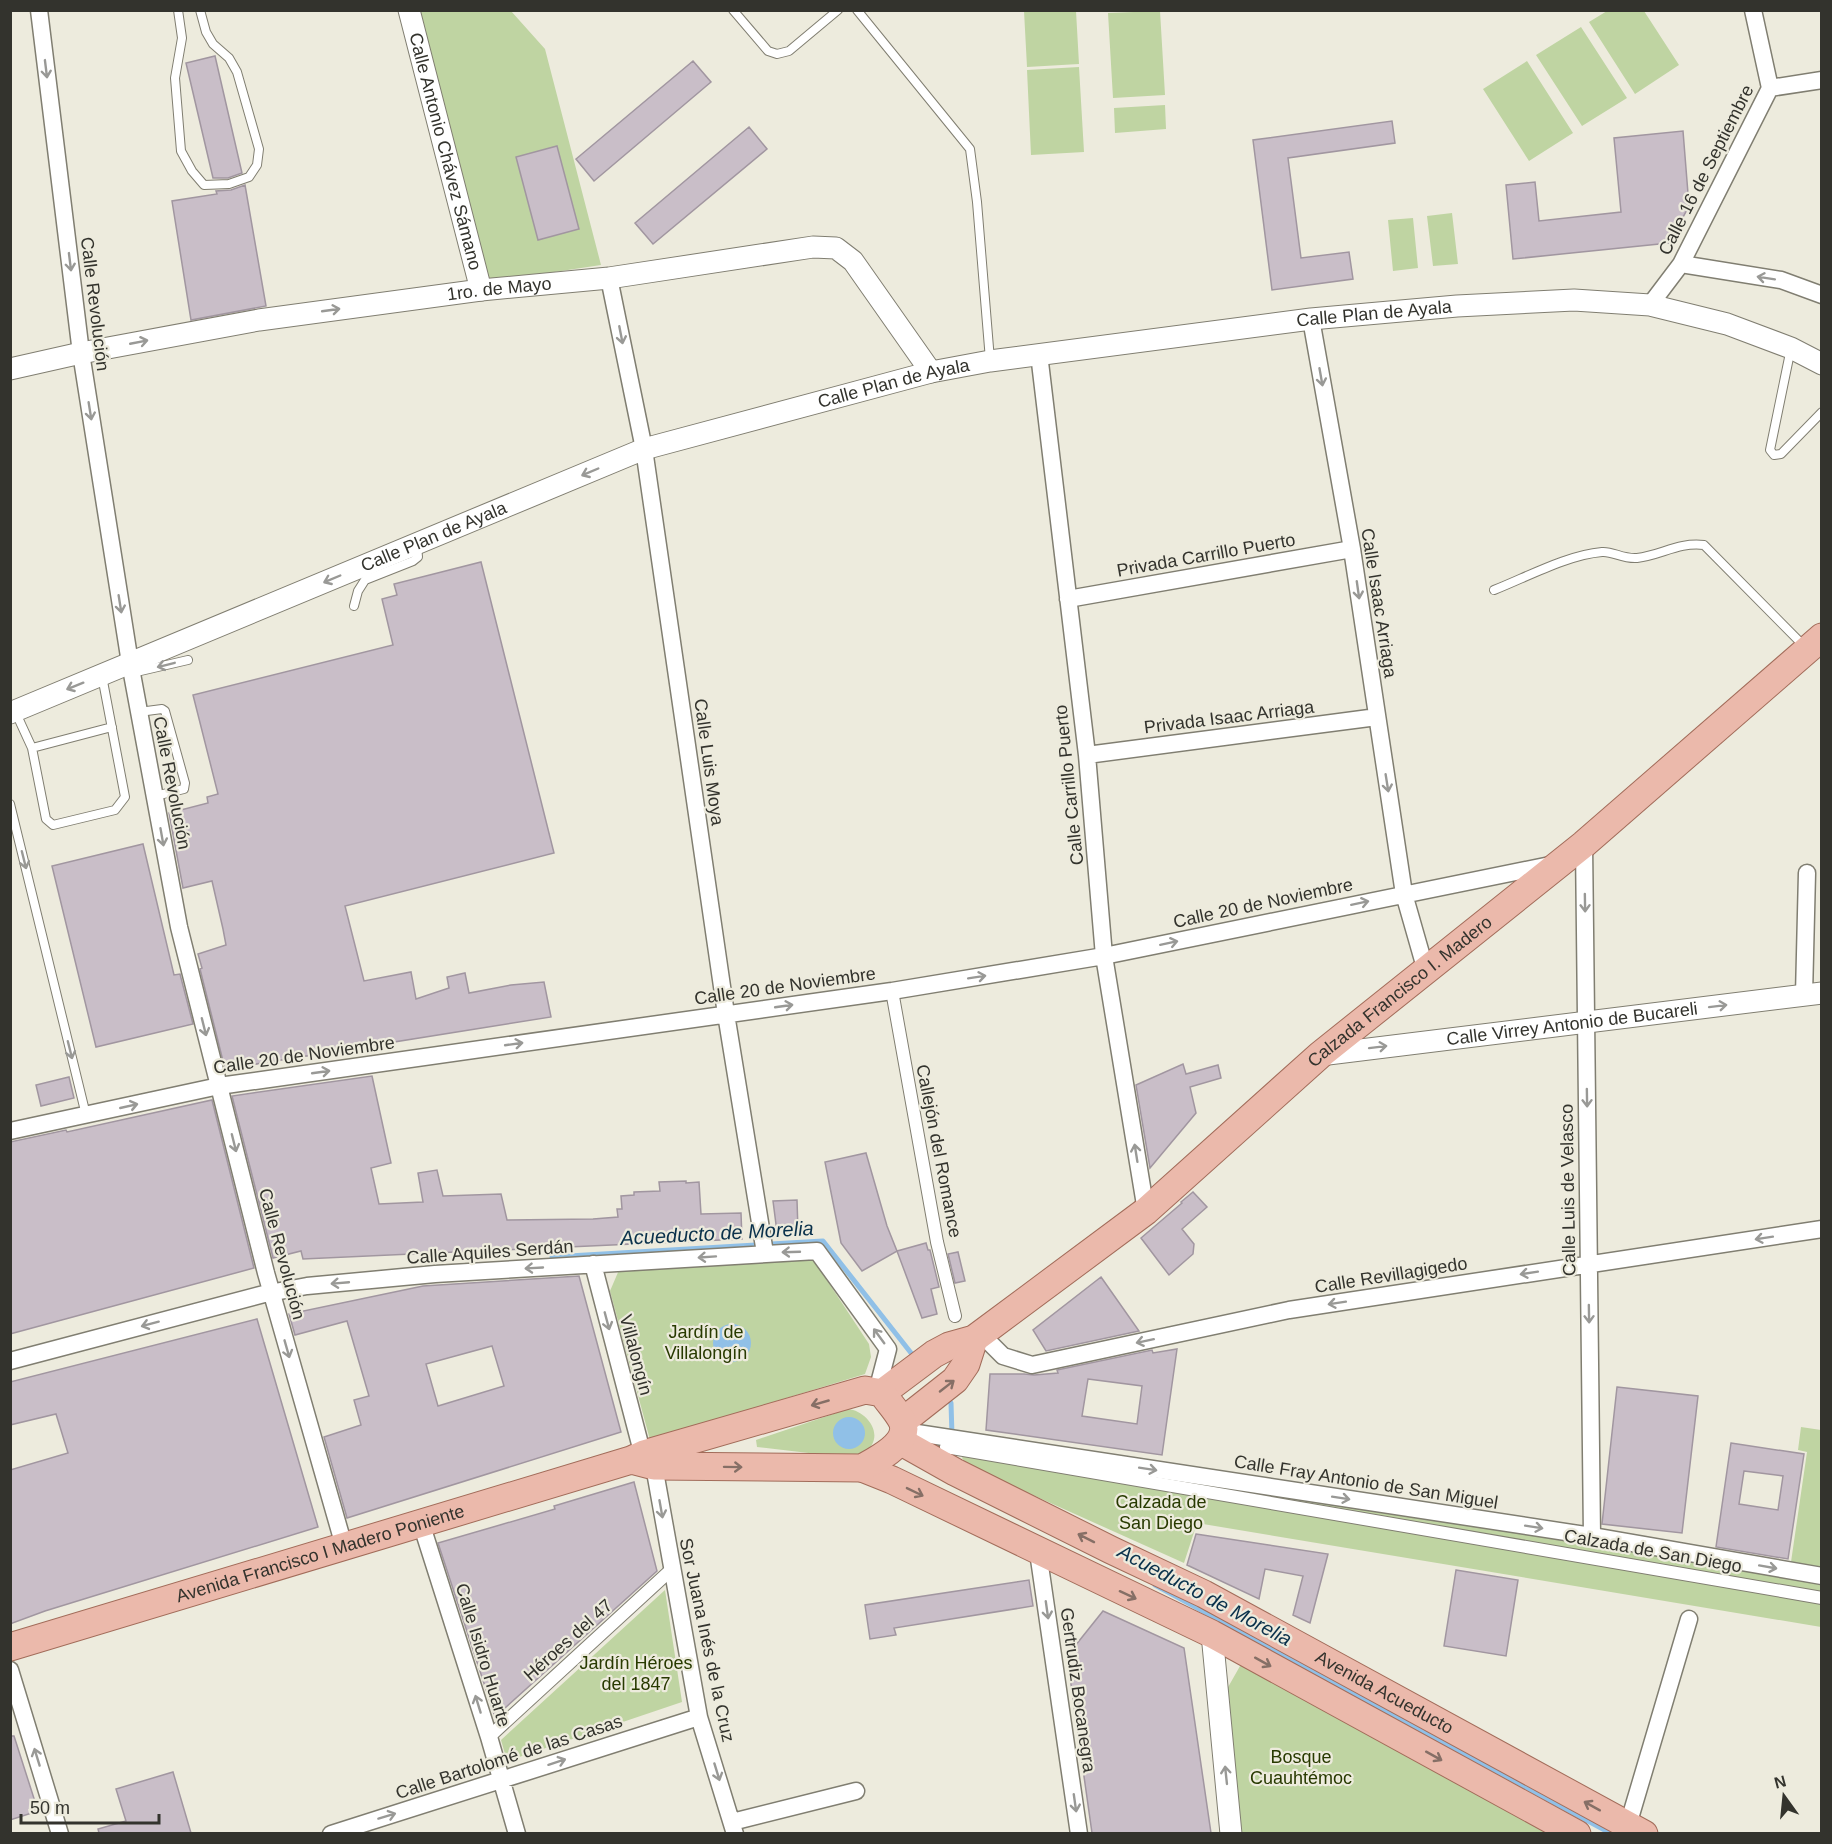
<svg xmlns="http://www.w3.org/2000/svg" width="1832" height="1844" viewBox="0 0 1832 1844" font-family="Helvetica,sans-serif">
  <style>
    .green { fill: #bfd4a2 }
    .water { fill: #90c0e7 }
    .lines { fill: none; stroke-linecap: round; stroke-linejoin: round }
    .stream { stroke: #90c0e7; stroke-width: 5 }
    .building { fill: #c9bec8; stroke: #a196a0; stroke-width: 1.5; fill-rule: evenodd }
    .service-casing { stroke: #807e71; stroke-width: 10 }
    .pedestrian-casing { stroke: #807e71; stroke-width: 14 }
    .minor-casing { stroke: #807e71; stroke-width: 19 }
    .tertiary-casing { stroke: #807e71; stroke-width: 23 }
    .primary-casing { stroke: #a26c5a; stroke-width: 29 }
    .service { stroke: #fff; stroke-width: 8 }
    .pedestrian { stroke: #fff; stroke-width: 12 }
    .minor { stroke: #fff; stroke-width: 16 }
    .tertiary { stroke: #fff; stroke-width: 21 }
    .primary { stroke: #ebb9ab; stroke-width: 27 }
    .oneway { stroke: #999996 }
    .oneway2 { stroke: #866f66 }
    .labels { text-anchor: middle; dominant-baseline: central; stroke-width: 4.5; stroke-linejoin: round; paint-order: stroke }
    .street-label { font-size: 18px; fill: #33332d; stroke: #edebdd }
    .park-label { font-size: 18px; fill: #283a00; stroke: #edebdd }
    .water-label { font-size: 20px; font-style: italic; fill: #0a314b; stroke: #edebdd }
  </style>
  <rect width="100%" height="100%" fill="#edebdd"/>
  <!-- green -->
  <path class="green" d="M419,11h92l34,38 56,216 -112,17z
    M1024,11h52l3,53 -52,3z
    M1160,11l5,84 -52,3 -5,-85z
    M1607,11h37l35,54 -44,29 -46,-72z
    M1581,27l46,71 -45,28 -46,-71z
    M1527,61l46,72 -44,28 -46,-72z
    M1079,67l5,85 -53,3 -4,-85z
    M1165,105l1,24 -51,4 -1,-25z
    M1452,213l6,51 -25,2 -6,-50z
    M1413,218l5,50 -25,3 -5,-51z
    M811,1256l58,88 2,13 -6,17 -215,66 -40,-149 9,-21z
    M848,1409c20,2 38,28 17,43 -4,3 -9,4 -14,6l-94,-11 -1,-7z
    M1801,1427l20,3v137l-30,-5 16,-110 -9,-2z
    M967,1448l854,129v50l-624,-104 -13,40 -216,-97 -6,-8z
    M665,1590l17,112 -175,59 -6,-21z
    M1244,1659l313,174h-316l-14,-144z"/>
  <!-- water -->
  <path class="water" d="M713 1343a19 19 0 1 1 38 0a19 19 0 1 1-38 0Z
    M833 1433a16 16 0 1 1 32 0a16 16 0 1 1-32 0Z"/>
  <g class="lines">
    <!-- stream -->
    <path class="stream" d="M552,1257l271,-16 92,117
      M945,1395l6,8 1,32
      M1155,1585l457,249"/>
  </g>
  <!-- building -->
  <path class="building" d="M215,56l27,117 -14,5h-15l-27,-115z
    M693,61l18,21 -117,99 -18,-22z
    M1392,121l3,22 -107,15 13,100 48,-6 4,27 -81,11 -19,-150z
    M749,127l18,22 -114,95 -18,-21z
    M1683,131l6,75 -20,37 -156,16 -7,-74 29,-3 4,39 82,-9 -7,-74z
    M557,146l22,83 -41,11 -22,-83z
    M245,185l21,121 -75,14 -19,-119 45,-7 -1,-3 15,-1z
    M481,562l73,291 -209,53 19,75 47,-9 5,27 33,-11 -2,-11 18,-4 4,20 42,-8 33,-3 7,35 -326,52 -25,-100 2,-1 -4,-14 28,-9 -3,-16 -11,-48 -29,7 -14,-75 39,-10 -1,-6 11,-3 -25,-99 200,-50 -11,-46 15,-4 -3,-11z
    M143,844l31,131 6,-1 13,50 -97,23 -44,-181z
    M1183,1064l3,10 32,-9 3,13 -31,9 6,26 -46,55 -14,-83z
    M372,1076l19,87 -20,5 8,36 44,-2 -5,-29 19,-3 6,26 58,-2 6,26 86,-1 25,-2 -1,-8h5l-1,-13 13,-1v-3l26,-1 -1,-9 27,-1v2l13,-1 2,32 40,-1 1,26 -439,20 -2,-8 -28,7 -41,-162z
    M69,1077l5,21 -33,8 -5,-21z
    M212,1100l42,168 -244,66v-192l56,-12 1,2z
    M866,1153l21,73 10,25 29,-8 2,7h2l9,37 -8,2 6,25 -15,4 -25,-67 -35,20 -21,-28 -16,-81z
    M1193,1192l14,15 -25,22 12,15 -1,10 -24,21 -28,-37 41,-35 -1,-1z
    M797,1200l1,31 -21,1 -4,-31z
    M958,1252l7,29 -10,2 -7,-29z
    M579,1276l42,156 -274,86 -23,-81 37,-12 -7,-25 15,-4 -22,-75 -52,14 -6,-21 134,-28zM492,1346l12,40 -66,20 -12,-42z
    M1101,1277l38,54 -93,20 -13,-21z
    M257,1319l61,208 -273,84 -35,13v-154l58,-17 -12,-39 -46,11v-43z
    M1177,1349l-15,106 -176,-25 4,-56h34l10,1 24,-2 -1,-3 95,-20 1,3zM1088,1379l54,7 -5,38 -55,-8z
    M1617,1387l81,9 -16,137 -80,-9z
    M1731,1443l73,11 -16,105 -72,-12zM1744,1471l39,5 -5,34 -39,-6z
    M634,1482l23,89 -162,146 -57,-174 117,-34 -1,-3z
    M1196,1534l132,20 -18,69 -17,-8 10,-39 -38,-7 -6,30 -72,-34z
    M1456,1570l62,10 -12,76 -62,-10z
    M1029,1580l4,26 -139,22 2,7 -26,4 -5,-34z
    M1103,1611l81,37 27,185h-119l-25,-177z
    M10,1736h4l24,75 -28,9z
    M173,1772l18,61h-92l-1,-4 28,-8 -10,-32z"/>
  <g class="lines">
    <!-- service casing -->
    <g class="service-casing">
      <path id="service" d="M178,10l4,28 -7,40 6,73 11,20 12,14 25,-1 20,-7 8,-12 2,-16 -22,-77 -8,-14 -16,-14 -7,-12 -6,-22
        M733,10l35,41 9,3 12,-3 49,-41
        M857,10l113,139 7,53 13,158
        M1791,348l-21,102 4,5 7,-1 41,-42
        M1494,590c33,-13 73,-35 108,-38 11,-1 20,7 35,6 25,-3 41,-16 67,-13l101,102
        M354,606l4,-15 7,-11 48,-19 5,-4 -1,-11
        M132,673l56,-13
        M15,711l17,37 14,71 7,6 62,-15 10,-13 -23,-121
        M139,712l23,-3 3,2 20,72 -1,6 -29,7
        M32,748l80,-21
        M10,804l76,311"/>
    </g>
    <!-- pedestrian casing -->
    <g class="pedestrian-casing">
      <path id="pedestrian" d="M892,991l45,251 18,74
        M946,1447l876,151
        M489,1737l183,-168"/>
    </g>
    <!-- minor casing -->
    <g class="minor-casing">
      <path id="minor" d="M39,10l42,343 49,310 49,264 87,346 78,273
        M1770,88l52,-8
        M1681,264l100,16 41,15
        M609,278l35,171 82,565 39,239
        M1650,305l31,-41 89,-176 -17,-78
        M1311,319l41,230 52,345 22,77
        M1039,354l48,401 17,201 42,255
        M1068,599l284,-50
        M1087,755l290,-38
        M1584,844l8,692
        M1804,995l3,-122
        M10,1131l209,-45 673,-95 212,-35 451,-92
        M593,1264l47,180 4,10 10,12 45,251 36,117
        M980,1333l23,23 29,9 257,-55 533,-81
        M10,1361l254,-67 43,-8 128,-12 382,-23 71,98 -11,42
        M904,1431l688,105 230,40
        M421,1523l68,214 28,97
        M1038,1552l41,282
        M10,1670l50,164
        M732,1822l124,-31
        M1628,1825l61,-206
        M331,1834l368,-117"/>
    </g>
    <!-- tertiary casing -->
    <g class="tertiary-casing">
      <g id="tertiary">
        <path id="s1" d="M409,10l72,280"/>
        <path id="s2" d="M10,369l71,-16 178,-33 222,-30 128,-12 204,-31 23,1 17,13 78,111"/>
        <path id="s3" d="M10,713l634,-264 287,-77 59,-11 321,-42 146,-13 117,-6 76,5 77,19 64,24 31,16"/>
        <path id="s4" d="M1320,1055l502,-62"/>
        <path d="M1212,1634l19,200"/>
      </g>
    </g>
    <!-- primary casing -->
    <g class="primary-casing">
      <g id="primary">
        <path id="s5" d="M882,1393l52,-39 15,-8 25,-7 172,-128 174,-156 264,-211 238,-207"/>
        <path d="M903,1421l52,-41 11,-16 8,-25"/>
        <path id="s6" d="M900,1441l55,31 156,78 93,44 440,240"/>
        <path d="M862,1468l30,12 320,154 365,200"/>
        <path id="s7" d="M10,1647l621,-187 13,-6 221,-64 17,3c6,9 15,18 20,28 10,22 -26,39 -40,47l-208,-2 -23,-6"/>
      </g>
    </g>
    <!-- service -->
    <use href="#service" class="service"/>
    <!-- pedestrian -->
    <use href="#pedestrian" class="pedestrian"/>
    <!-- minor -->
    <use href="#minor" class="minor"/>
    <!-- tertiary -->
    <use href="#tertiary" class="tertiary"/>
    <!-- primary -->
    <use href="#primary" class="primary"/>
  </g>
  <!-- one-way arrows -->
  <defs><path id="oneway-shaft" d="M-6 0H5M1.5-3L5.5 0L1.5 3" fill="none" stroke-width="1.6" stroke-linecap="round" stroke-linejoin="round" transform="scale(1.5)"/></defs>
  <g class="oneway">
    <use href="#oneway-shaft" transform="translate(46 69) rotate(83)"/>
    <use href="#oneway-shaft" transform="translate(70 262) rotate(83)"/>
    <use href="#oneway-shaft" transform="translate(1766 278) rotate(-171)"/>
    <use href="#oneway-shaft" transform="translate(331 310) rotate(-8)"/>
    <use href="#oneway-shaft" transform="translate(621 335) rotate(79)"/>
    <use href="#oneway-shaft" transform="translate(139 342) rotate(-11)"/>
    <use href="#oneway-shaft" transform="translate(1321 377) rotate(80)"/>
    <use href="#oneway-shaft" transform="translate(90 411) rotate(81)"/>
    <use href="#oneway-shaft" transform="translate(590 472) rotate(157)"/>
    <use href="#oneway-shaft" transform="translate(332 579) rotate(157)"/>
    <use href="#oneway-shaft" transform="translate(1358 590) rotate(82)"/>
    <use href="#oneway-shaft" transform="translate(120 604) rotate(81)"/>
    <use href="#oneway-shaft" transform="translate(166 665) rotate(166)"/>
    <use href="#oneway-shaft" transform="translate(75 686) rotate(158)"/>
    <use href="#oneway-shaft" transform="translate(1387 783) rotate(81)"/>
    <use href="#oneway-shaft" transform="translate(162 837) rotate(80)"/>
    <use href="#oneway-shaft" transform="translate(24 860) rotate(76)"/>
    <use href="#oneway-shaft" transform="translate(1360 903) rotate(-12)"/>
    <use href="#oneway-shaft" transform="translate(1585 903) rotate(89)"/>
    <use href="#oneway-shaft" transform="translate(1169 943) rotate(-12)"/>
    <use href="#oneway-shaft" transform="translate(977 977) rotate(-9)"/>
    <use href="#oneway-shaft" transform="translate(784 1006) rotate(-8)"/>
    <use href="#oneway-shaft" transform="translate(1718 1006) rotate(-7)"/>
    <use href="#oneway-shaft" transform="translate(204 1027) rotate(76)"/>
    <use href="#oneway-shaft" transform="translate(514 1044) rotate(-8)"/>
    <use href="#oneway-shaft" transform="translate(1378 1047) rotate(-7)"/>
    <use href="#oneway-shaft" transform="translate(70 1050) rotate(76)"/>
    <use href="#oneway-shaft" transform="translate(321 1072) rotate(-8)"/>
    <use href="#oneway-shaft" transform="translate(1587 1098) rotate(89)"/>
    <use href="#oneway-shaft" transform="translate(129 1106) rotate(-13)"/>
    <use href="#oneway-shaft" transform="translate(234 1143) rotate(76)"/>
    <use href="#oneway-shaft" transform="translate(1136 1153) rotate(-99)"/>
    <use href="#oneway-shaft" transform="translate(1764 1238) rotate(171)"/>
    <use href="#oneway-shaft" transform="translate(791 1252) rotate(178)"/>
    <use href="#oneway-shaft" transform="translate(707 1257) rotate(176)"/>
    <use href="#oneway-shaft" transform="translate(534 1268) rotate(177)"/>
    <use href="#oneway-shaft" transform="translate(1529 1273) rotate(171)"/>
    <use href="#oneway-shaft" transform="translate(340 1283) rotate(175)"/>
    <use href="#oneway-shaft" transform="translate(1337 1303) rotate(171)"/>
    <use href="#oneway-shaft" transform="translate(1589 1314) rotate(89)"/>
    <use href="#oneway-shaft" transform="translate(607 1321) rotate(75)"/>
    <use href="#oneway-shaft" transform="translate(150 1324) rotate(165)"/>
    <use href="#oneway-shaft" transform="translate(879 1336) rotate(-126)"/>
    <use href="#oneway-shaft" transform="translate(1145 1341) rotate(168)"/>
    <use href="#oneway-shaft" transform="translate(287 1349) rotate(74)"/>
    <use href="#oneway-shaft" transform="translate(1148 1469) rotate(9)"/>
    <use href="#oneway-shaft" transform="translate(1341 1498) rotate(9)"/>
    <use href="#oneway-shaft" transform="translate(661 1509) rotate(80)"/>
    <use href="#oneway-shaft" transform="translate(1534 1527) rotate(9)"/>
    <use href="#oneway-shaft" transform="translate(1768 1567) rotate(10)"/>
    <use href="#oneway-shaft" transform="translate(1047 1610) rotate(82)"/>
    <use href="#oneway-shaft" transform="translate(478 1704) rotate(-107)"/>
    <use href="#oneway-shaft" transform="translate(37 1757) rotate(-107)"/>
    <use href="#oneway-shaft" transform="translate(557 1762) rotate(-18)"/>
    <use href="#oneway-shaft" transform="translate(717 1772) rotate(73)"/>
    <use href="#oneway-shaft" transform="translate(1226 1775) rotate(-96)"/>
    <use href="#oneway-shaft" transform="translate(1075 1803) rotate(82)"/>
    <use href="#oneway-shaft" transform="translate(387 1816) rotate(-17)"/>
  </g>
  <g class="oneway2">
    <use href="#oneway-shaft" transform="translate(947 1386) rotate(-38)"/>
    <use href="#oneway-shaft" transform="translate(820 1403) rotate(164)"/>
    <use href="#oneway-shaft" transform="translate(733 1467) rotate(1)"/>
    <use href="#oneway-shaft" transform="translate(915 1492) rotate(26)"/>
    <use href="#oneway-shaft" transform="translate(1086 1538) rotate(-153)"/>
    <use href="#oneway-shaft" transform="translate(1128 1595) rotate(25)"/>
    <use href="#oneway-shaft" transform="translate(1263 1662) rotate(29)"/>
    <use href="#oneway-shaft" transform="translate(1434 1756) rotate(29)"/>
    <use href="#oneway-shaft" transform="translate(1592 1806) rotate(-151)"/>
  </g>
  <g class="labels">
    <!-- street labels -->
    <g class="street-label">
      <text stroke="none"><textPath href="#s1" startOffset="146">Calle Antonio Chávez Sámano</textPath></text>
      <text transform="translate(1706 170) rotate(-63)">Calle 16 de Septiembre</text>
      <text stroke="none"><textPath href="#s2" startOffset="496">1ro. de Mayo</textPath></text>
      <text transform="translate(95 304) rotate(83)">Calle Revolución</text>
      <text stroke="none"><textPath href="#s3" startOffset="1431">Calle Plan de Ayala</textPath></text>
      <text stroke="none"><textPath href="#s3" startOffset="945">Calle Plan de Ayala</textPath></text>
      <text stroke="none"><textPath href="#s3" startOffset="459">Calle Plan de Ayala</textPath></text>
      <text transform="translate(1206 555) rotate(-10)">Privada Carrillo Puerto</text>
      <text transform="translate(1379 603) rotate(81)">Calle Isaac Arriaga</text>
      <text transform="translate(1229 717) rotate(-7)">Privada Isaac Arriaga</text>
      <text transform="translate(709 762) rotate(82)">Calle Luis Moya</text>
      <text transform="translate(172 783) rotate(79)">Calle Revolución</text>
      <text transform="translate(1069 785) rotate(-96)">Calle Carrillo Puerto</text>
      <text transform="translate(1263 903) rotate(-12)">Calle 20 de Noviembre</text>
      <text transform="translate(785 986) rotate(-8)">Calle 20 de Noviembre</text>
      <text stroke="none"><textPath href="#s5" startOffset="658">Calzada Francisco I. Madero</textPath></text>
      <text stroke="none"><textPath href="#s4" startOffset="254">Calle Virrey Antonio de Bucareli</textPath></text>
      <text transform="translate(304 1055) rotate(-8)">Calle 20 de Noviembre</text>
      <text transform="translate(939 1151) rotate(79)">Callejón del Romance</text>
      <text transform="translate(1568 1190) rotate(-91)">Calle Luis de Velasco</text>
      <text transform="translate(490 1252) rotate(-4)">Calle Aquiles Serdán</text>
      <text transform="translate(282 1254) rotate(75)">Calle Revolución</text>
      <text transform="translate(1391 1275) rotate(-9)">Calle Revillagigedo</text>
      <text transform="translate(636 1355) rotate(75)">Villalongín</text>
      <text transform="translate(1366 1482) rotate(9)">Calle Fray Antonio de San Miguel</text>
      <text transform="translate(1653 1551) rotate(10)">Calzada de San Diego</text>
      <text stroke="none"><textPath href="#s7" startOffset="324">Avenida Francisco I Madero Poniente</textPath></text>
      <text transform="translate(568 1640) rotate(-42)">Héroes del 47</text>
      <text transform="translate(707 1640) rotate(78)">Sor Juana Inés de la Cruz</text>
      <text transform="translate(483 1655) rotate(73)">Calle Isidro Huarte</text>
      <text transform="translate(1078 1690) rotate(82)">Gertrudiz Bocanegra</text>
      <text stroke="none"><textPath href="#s6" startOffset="546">Avenida Acueducto</textPath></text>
      <text transform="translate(509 1757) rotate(-18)">Calle Bartolomé de las Casas</text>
    </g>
    <!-- park labels -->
    <g class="park-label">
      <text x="706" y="1332">Jardín de<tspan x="706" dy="21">Villalongín</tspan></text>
      <text x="1161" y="1502">Calzada de<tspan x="1161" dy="21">San Diego</tspan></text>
      <text x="636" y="1663">Jardín Héroes<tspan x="636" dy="21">del 1847</tspan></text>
      <text x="1301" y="1757">Bosque<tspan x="1301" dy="21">Cuauhtémoc</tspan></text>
    </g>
    <!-- water labels -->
    <g class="water-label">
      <text transform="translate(717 1233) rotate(-3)">Acueducto de Morelia</text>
      <text transform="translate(1205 1595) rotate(28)">Acueducto de Morelia</text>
    </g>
  </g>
  <!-- border -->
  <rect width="1832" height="1844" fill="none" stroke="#33332d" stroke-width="24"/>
  <!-- north arrow -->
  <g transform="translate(1784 1796) rotate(345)" stroke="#edebdd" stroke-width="4.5" paint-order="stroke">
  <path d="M0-4.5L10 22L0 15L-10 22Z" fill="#33332d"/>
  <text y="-9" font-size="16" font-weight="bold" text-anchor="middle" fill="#33332d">N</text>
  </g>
  <!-- scale -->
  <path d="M21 1814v9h138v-9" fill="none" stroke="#33332d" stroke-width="3"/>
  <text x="30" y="1814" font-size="18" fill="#33332d" stroke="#edebdd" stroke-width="4.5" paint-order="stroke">50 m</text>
</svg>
